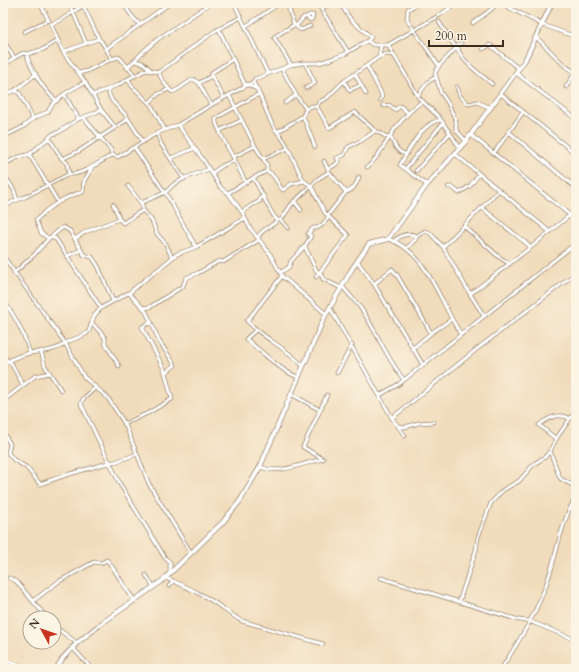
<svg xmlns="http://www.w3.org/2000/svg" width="579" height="672" viewBox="0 0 579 672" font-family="Cardo,serif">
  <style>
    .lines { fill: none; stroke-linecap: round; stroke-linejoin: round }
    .street-casing { stroke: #96826c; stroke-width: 4.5 }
    .secondary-casing { stroke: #96826c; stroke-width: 5.5 }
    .street { stroke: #fff; stroke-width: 3 }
    .secondary { stroke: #fff; stroke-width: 4 }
  </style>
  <rect width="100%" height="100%" fill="#fcf5e5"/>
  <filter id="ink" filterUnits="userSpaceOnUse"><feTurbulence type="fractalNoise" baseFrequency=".025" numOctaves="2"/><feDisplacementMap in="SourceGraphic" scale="8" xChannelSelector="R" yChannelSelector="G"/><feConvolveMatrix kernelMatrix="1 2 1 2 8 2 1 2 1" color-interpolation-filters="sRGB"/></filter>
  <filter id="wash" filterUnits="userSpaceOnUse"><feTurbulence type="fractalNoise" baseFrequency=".012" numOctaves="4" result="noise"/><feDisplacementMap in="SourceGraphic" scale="16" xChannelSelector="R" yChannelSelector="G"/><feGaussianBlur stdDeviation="0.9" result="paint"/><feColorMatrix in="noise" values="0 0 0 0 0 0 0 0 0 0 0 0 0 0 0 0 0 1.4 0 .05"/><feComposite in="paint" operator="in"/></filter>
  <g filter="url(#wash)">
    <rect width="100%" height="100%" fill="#f0dbba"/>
  </g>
  <g filter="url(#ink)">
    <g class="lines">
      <!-- street casing -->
      <g class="street-casing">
        <path id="street" d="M40,3l9,18
          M68,3l5,9 14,-9
          M123,3l8,12 9,10
          M234,3l34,71
          M287,3l7,22 -20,12 17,28
          M331,3l-10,6 27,43
          M340,3l11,17 20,17 -3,4
          M419,3l-11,6 -1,9 2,5 30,43
          M500,3l43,22 33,12
          M83,5l16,34
          M313,15l-1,4 -2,1 -3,-3 2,-2z
          M307,17h-3l-7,8h-3l7,5 9,-4
          M439,22l17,26
          M473,23c8,-7 18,-11 24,-20
          M246,26l34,-23
          M219,29l26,56
          M24,32l24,-12
          M537,38l28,28 11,7
          M3,40l11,18 -11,8
          M86,43l-13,-31 -12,8 -10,4 12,28 22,30 17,29 13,16
          M461,43l-22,23 -4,7 6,20 7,10 8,18v9l10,11
          M388,45l31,53 20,19 21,31
          M458,45c-2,13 25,31 34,39
          M483,49l7,-4 29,24
          M63,52l35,-13 3,2 5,8
          M27,54c2,14 19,39 30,47
          M379,57l8,-3 7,1
          M14,58l9,-5 4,1 17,-5 14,-9
          M233,59l-20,13 -3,5 -11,6 12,22 42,-23
          M135,61l8,2 9,8
          M305,63l10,20 -9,5
          M367,66l14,27 1,5 -2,2
          M127,68l18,-18 13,-11 53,-36
          M282,69l14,26 10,14 -3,7
          M79,73l8,-2 25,-12
          M516,73l60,46
          M355,74l11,20
          M211,75l13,23
          M135,76l-15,-18 -2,-1 -6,2 -6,-10 64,-46
          M128,79l18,-9 13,2
          M344,81l6,10 2,-2 9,-4
          M199,83l-6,-4 -16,11 -5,2c-5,-5 -12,-14 -13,-20l56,-41 26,-14
          M247,84l11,6
          M457,87l3,9 7,7 2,1 8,-2 14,6
          M566,87l9,-14
          M107,89l5,12 13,13 18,28
          M15,90l5,4 13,25
          M64,94l15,25
          M501,94l75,60
          M3,95l13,-5 20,-16
          M93,95l25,-10 10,-6 4,7 19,19 14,25
          M229,95l26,51 12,19v6l-14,7
          M418,95l10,-13 8,-5
          M149,103l9,-9 11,-5
          M285,103l11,-8
          M383,105l3,1 3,-1 6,5 5,-4 8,7
          M317,107l12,21 26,-16 19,18 15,8
          M306,109l5,-3 6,1 2,-5 8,-4 16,-16 36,-25 2,-12
          M83,117l28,33 1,5
          M178,125l33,-20
          M220,132l-4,-9v-5l43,-24
          M277,132l26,-16 12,31
          M509,132l67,56
          M157,133l4,11 23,35
          M471,135l105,85
          M390,136c4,8 7,17 16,18
          M3,137l20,-10 11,-9 14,-6c5,-14 25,-23 37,-30
          M49,138l13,21 5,4 2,11
          M134,147l34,50 28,50
          M288,148c-4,-10 -12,-16 -17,-26 -6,-13 -10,-27 -18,-40l2,-3 36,-14 12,-2h16l15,-5 11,-4 18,-11 5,-2 5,4h15l52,-30 17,-12
          M494,153l29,-41
          M29,154l29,48
          M455,154l95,78
          M233,157l-13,-24 1,-3 21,-10
          M171,158l24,-10
          M62,159l17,-8 49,-32
          M263,159l25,-11 15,32 8,6 8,-8 10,-6 -5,-11
          M3,165l13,-7 14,-4 23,-20 6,-2 19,-13 17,-6 6,-4
          M367,167c8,-4 21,-28 27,-37 9,-12 16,-20 29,-29
          M407,167l36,-44
          M328,169l7,-4 4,-4 -2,-3 7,-3 4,-8 13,-6 14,-10
          M267,171c8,3 10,13 16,19l8,-6 13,-3
          M416,171l34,-38
          M3,173l11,17 3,10
          M212,173l10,-7 13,-6
          M245,181l-12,-24 22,-11
          M427,185l-27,-20c9,-15 23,-44 41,-45
          M128,186l13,17
          M448,187h4l7,6 11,-7 9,-12
          M346,192c7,-1 11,-9 13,-15
          M228,193l25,-15c9,13 14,30 24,42h4l10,-15 20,-19 14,27 23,22 -32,42
          M294,201l7,9
          M113,204l7,16
          M482,208l49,39
          M3,209l9,-7 13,-5 44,-23c12,2 32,-13 43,-19l6,2 39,-24 21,-8 26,36 17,27 7,5 14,19 8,16 20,26 12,22 44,38
          M242,212l10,-7 8,-4v-3l4,-2
          M328,215l18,-23 -17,-20
          M281,220l7,8
          M464,226l35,31 11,7
          M51,237l12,-10 7,4 14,24 8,2 6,9 15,35
          M48,238l-7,-5 -5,-13c4,-3 8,-8 12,-11 12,-8 21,-14 35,-17l1,-11 8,-13
          M258,238c3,-10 14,-10 19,-18
          M75,239l10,-7 34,-13 4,4 20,-13
          M388,239c34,10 48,51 64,80
          M394,241c7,-6 15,-9 23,-5l8,-5 5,2 13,14
          M305,247l11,23 3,3
          M406,249l9,-9 2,-4
          M3,256l62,87 19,34 23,20 18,27 24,60 42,69
          M67,256l14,-6
          M172,258l-6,-14 -9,-10 -5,-13 -9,-11 -2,-7 25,-11 8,-8 11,-6 24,-9
          M357,261l17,23 49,81
          M320,272l3,7 18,9
          M14,273l20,-18 16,-18 6,2 45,69
          M280,273l9,-6 2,-6 14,-15 6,-10 -3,-2 5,-6h4l5,-3 7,-8
          M282,276l-35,45c17,18 40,27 56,45
          M374,284l18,-15 5,6 34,58
          M342,286c7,9 16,17 22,27 14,22 24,47 40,67
          M470,294l-27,-47 56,-57
          M3,300c14,19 20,32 27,53
          M143,308l7,-1 33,-21 3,-8 12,-5 21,-12 4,1 36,-22
          M330,308l62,110 13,18
          M484,316l-14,-22 65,-50 35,-29
          M151,322l8,19 16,24 -10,8
          M92,323l11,12 2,3v5l14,23
          M256,330l-10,9c14,11 36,33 52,38
          M412,349l19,-16 21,-14 9,16
          M41,351l4,15 16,24
          M3,354l5,8
          M10,361l13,24
          M3,365c6,-5 15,-9 23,-11 11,-3 30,-2 39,-11l21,-9 3,-3 5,-15 7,-8 29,-16 47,-38 19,-7 49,-29
          M337,373l15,-28
          M95,388l-12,11 -2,5 39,80 45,74 5,4v12
          M291,394l29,16
          M380,395l19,-11 20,-16 157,-125
          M3,401l32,-25 15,-3
          M392,418l85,-69 99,-76
          M124,424l24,-11 24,-14 -8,-30 -22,-42 9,-5 -6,-12 -16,-17
          M398,426l7,1 14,-4 14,-1
          M3,432l7,12 -2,9 6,7 12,7 14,17 23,-8 48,-14h4l22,-8
          M556,439l-17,-14c9,-7 21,-13 31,-6
          M550,451l9,25 2,3 15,8
          M323,459l-20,-12 24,-52
          M260,467c20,8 43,-4 63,-8
          M146,575l8,12
          M9,578l7,3 31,37
          M166,578c12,5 23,10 34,16 15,7 27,19 42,27l81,23
          M381,578l138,42 10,1 47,19
          M169,586l4,-5
          M33,601l25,-19 36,-20 7,1 6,-3c11,13 17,28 28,41
          M459,602l17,-52 2,-13 13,-34 12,-13 16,-9 15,-17 11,-7 5,-6 6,-12 18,-26h2
          M54,626l23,17
          M72,647l20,22
          M3,659c9,6 14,3 23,10
          M222,669l3,-2 8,2
          M501,669c19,-29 38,-60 48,-93 9,-27 12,-54 27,-79"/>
      </g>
      <!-- secondary casing -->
      <g class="secondary-casing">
        <path id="secondary" d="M56,669l7,-11 14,-15 25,-20 60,-42 60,-58 18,-22 20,-34 64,-149 28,-49 17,-25 19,-5 39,-54 39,-44 59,-81 27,-57"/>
      </g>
      <!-- street -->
      <use href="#street" class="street"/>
      <!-- secondary -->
      <use href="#secondary" class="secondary"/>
    </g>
  </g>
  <!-- margin -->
  <rect width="579" height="672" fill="none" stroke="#fcf5e5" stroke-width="16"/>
  <!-- north arrow -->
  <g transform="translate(42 630) rotate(310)"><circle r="19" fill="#fcf5e5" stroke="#afa495"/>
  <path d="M0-3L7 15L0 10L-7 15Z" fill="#c8321e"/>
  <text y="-6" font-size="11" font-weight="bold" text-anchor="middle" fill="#3b2a1e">N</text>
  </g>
  <!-- scale -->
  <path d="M429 40v6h74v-6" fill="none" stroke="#3b2a1e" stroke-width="2"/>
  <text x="435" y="40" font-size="12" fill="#3b2a1e" stroke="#fcf5e5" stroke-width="3" paint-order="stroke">200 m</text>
</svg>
